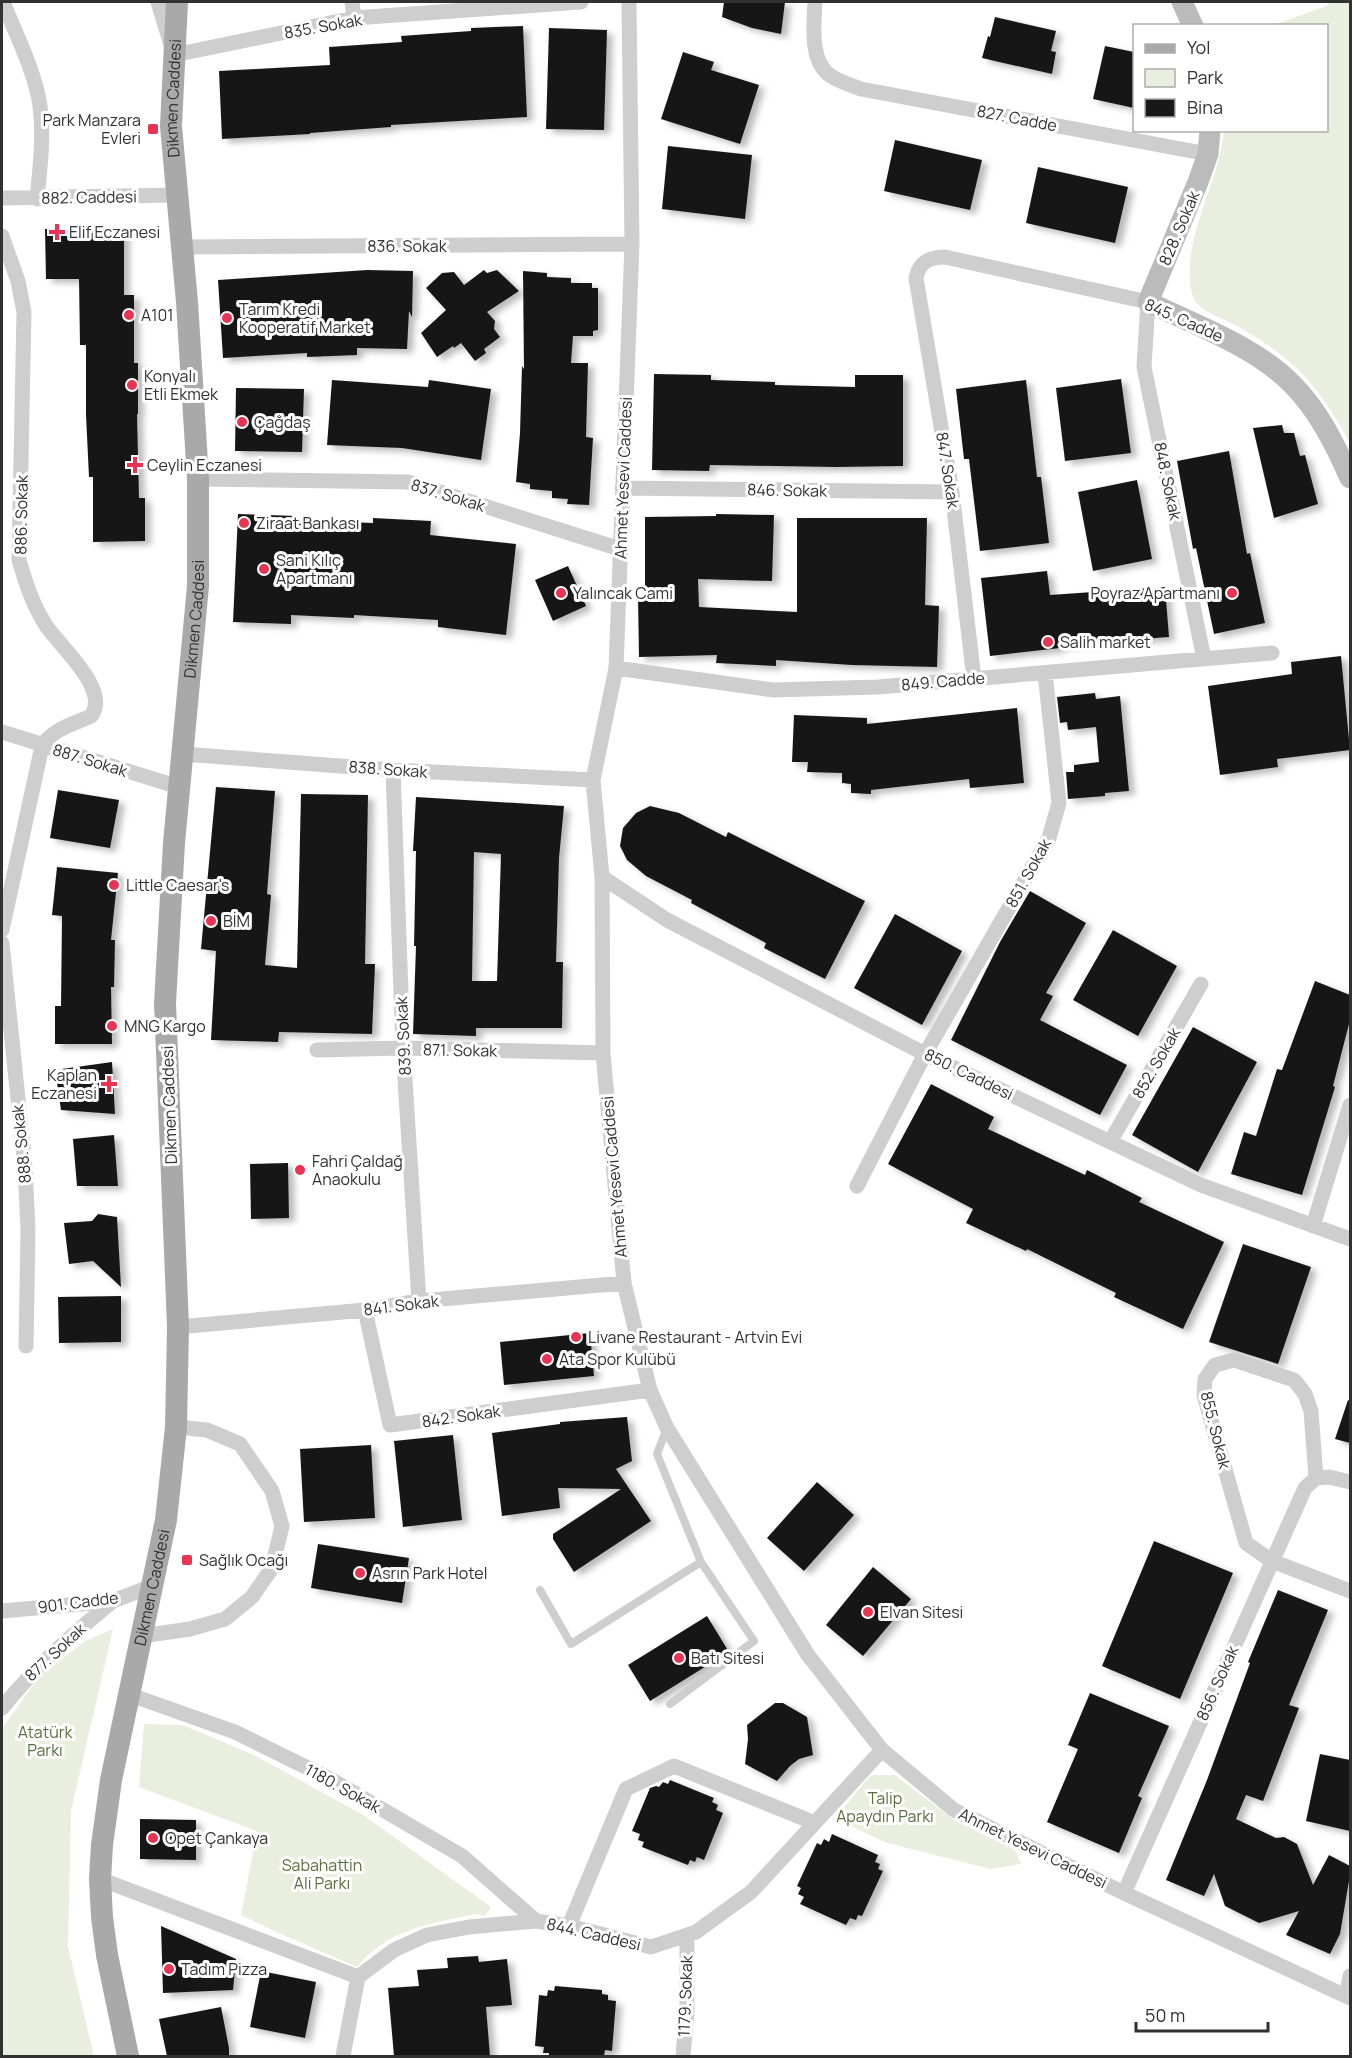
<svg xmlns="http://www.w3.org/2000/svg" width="1352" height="2058" viewBox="0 0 1352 2058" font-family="Manrope,sans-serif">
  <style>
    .green { fill: #e9eedf }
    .building { fill: #181818; fill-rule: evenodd; filter: url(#shadow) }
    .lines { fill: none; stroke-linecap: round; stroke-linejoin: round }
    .lane { stroke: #cecece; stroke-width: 8 }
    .street { stroke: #cecece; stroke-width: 15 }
    .secondary { stroke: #bbb; stroke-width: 21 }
    .primary { stroke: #a9a9a9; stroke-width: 22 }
    .poi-dot { fill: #e83352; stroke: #fff; stroke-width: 2 }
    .labels { text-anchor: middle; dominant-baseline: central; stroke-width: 6; stroke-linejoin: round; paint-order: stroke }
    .street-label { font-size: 16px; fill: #313131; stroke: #fff }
    .poi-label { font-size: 16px; fill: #313131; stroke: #fff; text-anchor: start }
    .park-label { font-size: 16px; fill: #596e3d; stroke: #fff }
  </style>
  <defs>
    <filter id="shadow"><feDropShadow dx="6" dy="4" stdDeviation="3" flood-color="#0004"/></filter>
  </defs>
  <rect width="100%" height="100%" fill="#fff"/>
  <!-- green -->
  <path class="green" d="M1328,2h22v441c-18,-34 -40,-66 -70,-89 -13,-10 -28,-20 -43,-28 -13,-7 -29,-12 -40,-22 -4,-5 -7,-16 -7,-22 -4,-52 29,-100 34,-151l102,-1v-104l-52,-1 55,-20z
    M113,1629l-42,182 -3,136 26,109h-92v-327l36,-51 47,-37z
    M144,1724l39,1 71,30 109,60 128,92 -6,9 -9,-2c-47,10 -87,14 -119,53l-76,-33 -40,-19 16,-84 -118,-44z
    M871,1775h24l59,45 61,30 6,14 -30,5 -107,-27 -49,-24z"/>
  <!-- building -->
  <path class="building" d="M724,2h61l-4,32 -29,-6 -30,-11z
    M995,17l61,14 -5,20 5,1 -4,22 -70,-16 6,-22 2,1z
    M523,26l4,91 -136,8v2l-81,6v1l-88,5 -3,-68 111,-6 -1,-18 73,-5 -1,-6 70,-5v-3z
    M549,28l58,2 -3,100 -58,-1z
    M1105,46l29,6v56l-41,-9z
    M683,52l31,10 -3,8 48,15 -19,59 -79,-25z
    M895,140l87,20 -12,50 -86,-19z
    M668,146l84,9 -7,64 -83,-10z
    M1038,167l90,20 -13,56 -89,-20z
    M124,228v67h10v68h4v51h-1l2,84h6v43l-52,1v-65h-4l-3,-62v-70h-6l-1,-66h-33l-1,-50z
    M367,270l46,1 -1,46 -3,-6 -2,38 -50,-1v7l-50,2v-4l-84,5 -5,-78z
    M484,270l3,3 10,-3 22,21 -32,21 8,9 -1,8 6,8 -16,12 2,4 -11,8 -14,-18 -7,5 -1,-2 -16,11 -16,-24 25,-23 -20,-22 16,-15 12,-1 10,13z
    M523,271l24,2v4l24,1v5h21v5h6v42l-5,1v5h-20l-2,27h17l-2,74 7,1 -4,67 -22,-1 1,-5 -16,-1v-7l-22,-2v-5l-14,-2 4,-49 2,-67 2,3z
    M654,374l57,1v5l64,2v3l80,2v-12h48v91l-67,1 -126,-2 -1,6 -57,-1z
    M1121,379l10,74 -66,8 -9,-73z
    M332,380l96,7 1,-7 62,9 -10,71 -79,-12 -75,-3z
    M1026,380l11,97h4l8,66 -69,8 -11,-92h-5l-8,-70z
    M236,388l68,1 -2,63 -67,-1z
    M1282,425l2,8h10l6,23 5,-1 13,49 -44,14 -21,-90z
    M1229,451l18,103 3,-1 15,70 -51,11 -18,-86 -3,1 -16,-88z
    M1137,480l15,79 -59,12 -15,-79z
    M238,514l58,2v4l77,3v-5l58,3 -1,14 86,9 -10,91 -68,-8v-7l-84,-5v3l-63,-3v9l-58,-2z
    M716,514l58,1 -2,66 -74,-2 1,28 98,5v-94h130l-2,87 14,1 -2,61 -85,-2 -76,-5v6l-60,-3 1,-8 -78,2 -1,-59h7v-81l71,-1z
    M568,566l18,40 -33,15 -18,-41z
    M1047,571l3,24 115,-8 4,50 -109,8v3l-70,8 -9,-78z
    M1341,656l9,94 -73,9 1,8 -58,8 -12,-89 84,-12 -1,-12z
    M1095,693l1,6 24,-3 9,95 -24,2v3l-37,3 -2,-27h8v-7l25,-3 -3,-35 -28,3 -1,-8 -7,1 -3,-26z
    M1017,708l7,75 -54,5 -1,-9 -98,11v4l-20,-1v-9l-9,-1v-10l-35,-1 1,-10h-16l2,-47 73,3v6z
    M216,787l59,4 -8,103 4,1 -6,70 32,3 4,-174 67,1 -3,169h10l-3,70 -93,-2 -1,10 -67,-2 5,-89 -15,-2z
    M58,790l61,10 -9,48 -60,-10z
    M416,797l148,9 -5,52 -3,104h7l-1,66h-86v8l-63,-2 3,-88h-2l2,-95h-3zM474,852l27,2 -4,127h-25z
    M650,806l29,7 47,24 2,-5 137,69 -40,78 -61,-31 2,-5 -75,-40 1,-3 -46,-24 -19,-16 -7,-14 3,-18 13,-15z
    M57,867l61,6 -7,67h4l-1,47h-3l1,57h-57v-38h6l1,-90 -10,-1z
    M1030,891l56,32 -40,70 7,3 -13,24 87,45 -27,50 -149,-75 49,-98z
    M895,914l67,37 -40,74 -68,-37z
    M1113,930l64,36 -39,70 -65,-36z
    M1315,981l35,14v25l-17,66 2,1 -33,108 -71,-21 13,-42 12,4 21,-67 5,1z
    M1193,1027l64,35 -59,110 -66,-37z
    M112,1062l3,52 -54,-4 -6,-40z
    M931,1084l63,33 -6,12 97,46 2,-5 55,28 -3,4 85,40 -41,87 -69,-32 2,-4 -89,-44 -1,2 -60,-28 7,-14 -85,-45z
    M114,1135l4,51h-41l-4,-47z
    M288,1163l1,55 -38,1 -1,-55z
    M98,1214l19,3 4,70 -28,-26 -24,3 -5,-41 28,-2z
    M1243,1244l68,23 -33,97 -69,-22z
    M121,1296v46l-62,1 -1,-46z
    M590,1333l4,43 -90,9 -4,-43z
    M1348,1400l2,1v42l-15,-4z
    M627,1417l5,44 -16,8 35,52 -77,51 -21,-33v-5l68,-45 -63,-1 2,20 -58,8 -10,-83 68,-9v-2z
    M453,1435l9,85 -59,7 -9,-86z
    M371,1445l4,73 -71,4 -4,-73z
    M817,1482l37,33 -50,56 -37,-33z
    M1154,1541l79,32 -53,126 -78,-33z
    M318,1544l91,14 -7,45 -91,-15z
    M873,1567l38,32 -48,57 -37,-31z
    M1278,1590l50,20 -39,95 10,3 -36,93 -17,-6 -10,24 40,19 8,-1 13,7 16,41 16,-30 21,11v9l-10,59 -10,20 -44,-19 13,-24 -40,12 -34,-17 -11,-32 -10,22 -38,-16 41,-100 43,-117 -2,-1z
    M707,1616l22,36 -79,49 -22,-36z
    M1090,1693l79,33 -31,70 4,2 -23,55 -72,-31 31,-73 -10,-4z
    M775,1703h8l24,14 6,38 -14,4 -9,7 -13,15 -32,-17 3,-25 -1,-14z
    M1320,1754l30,6v71l-44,-10z
    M670,1780l44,18 -2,4 6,3 -2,5 7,3 -19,47 -7,-3 -2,5 -5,-2 -2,5 -46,-18 2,-5 -6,-2 2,-6 -8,-3 18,-43 6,-2 3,1 4,-5 5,2z
    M140,1819l56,1v40l-56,-1z
    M832,1834l46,21 -3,7 5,2 -2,5 5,2 -21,45 -4,-1 -2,5 -6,-2 -4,7 -46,-21 4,-7 -6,-3 3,-6 -4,-2 20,-43 4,2 3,-6 5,3z
    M161,1926l75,33 -3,31 -70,3z
    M478,1956l1,6 28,-3 5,46 -26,2 4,49h-96l-6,-68 31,-2 -2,-16 31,-2 -1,-10z
    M261,1971l55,11 -11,56 -55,-11z
    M555,1986l47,4v4l6,1v5l8,1 -4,50 -7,-1 -1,6h-55v-3h-6l1,-6 -9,-1 4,-51 8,1 1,-6 6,1z
    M221,2007l8,41v8h-62l-8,-37z"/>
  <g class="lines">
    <!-- lane -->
    <path class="lane" d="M667,1428l-10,26 44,108 53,79 -84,63
      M540,1590l31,54 130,-82"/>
    <!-- street -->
    <path class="street" d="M3,2c12,30 33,72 37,104 4,31 0,62 -3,93
      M158,2l16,53 180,-37 227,-16
      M352,2l2,16
      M629,2l3,242 -16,424 -23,112 9,97 1,176 21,230 26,107 17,38 141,227 74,95 72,60 170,83 226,105
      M815,2c-1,22 -6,60 16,74 9,6 20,9 30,13l347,65
      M2,198l175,-3
      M2,236l16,45 6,31 -5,248c7,24 14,46 28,67 14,20 64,64 44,89 -17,8 -39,13 -49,30l-40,184
      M182,247l450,-3
      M198,479l210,3 212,67
      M622,488l330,4
      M616,668l157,22 105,-3 394,-34
      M974,679l-22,-187 -36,-214c3,-16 13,-21 29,-21l203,45 -4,65 60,292
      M2,732l177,55
      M183,754l210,16 200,10
      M393,770l10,278 16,253
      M602,877l65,43 258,134 276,131 149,54
      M2,943l23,224 3,63 -2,116
      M317,1050l86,-2 200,5
      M1110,1142l91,-158
      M857,1186l68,-132 124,-216 10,-35 -14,-130
      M1313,1226l37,-121
      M365,1310l25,115 260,-35
      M178,1327l187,-17 54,-9 205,-18
      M1316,1478l-5,-67 -6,-17 -11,-14 -60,-20 -19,5 -10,14 -1,16 42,148 26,18 78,30
      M1316,1478l13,-1 21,5
      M2,1611l111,-10 39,-15
      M142,1636l48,-7 35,-10 27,-22 20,-29 10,-42 -10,-35 -32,-47 -33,-14 -31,-3
      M128,1694l107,38 97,48 130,76 74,65
      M2,1708c33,-41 71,-74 111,-107
      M100,1879l258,98
      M1124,1893l181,-405 11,-10
      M569,1926l57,-137 48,-23 141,57
      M1346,1996l4,-20
      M343,2056l15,-79 36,-27 33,-15 42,-8 67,-6 33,5 82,21 45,-15 55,-40 131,-142
      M683,2056l4,-45v-76"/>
    <!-- secondary -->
    <path class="secondary" d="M1182,2l11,24
      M1210,130l-2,24 -10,28 -50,120c47,23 107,44 144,82 26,26 43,60 58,94"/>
    <!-- primary -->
    <path class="primary" id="s1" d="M128,2056l-21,-101 -5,-38 -2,-38 2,-34 9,-65 55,-260 10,-93 2,-100 -13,-324 9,-160 24,-257v-107l-11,-177 -16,-176 6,-124"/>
  </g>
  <!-- markers -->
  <g class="poi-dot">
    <rect x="147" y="123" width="12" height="12" rx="3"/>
    <path d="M54 223h6v6h6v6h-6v6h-6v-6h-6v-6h6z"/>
    <circle cx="129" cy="315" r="6"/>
    <circle cx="227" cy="318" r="6"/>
    <circle cx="132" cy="385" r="6"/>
    <circle cx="242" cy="422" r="6"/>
    <path d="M132 456h6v6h6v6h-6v6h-6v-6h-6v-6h6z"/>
    <circle cx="244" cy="523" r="6"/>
    <circle cx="264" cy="569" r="6"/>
    <circle cx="561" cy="593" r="6"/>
    <circle cx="1232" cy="593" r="6"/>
    <circle cx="1048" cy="642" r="6"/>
    <circle cx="114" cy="885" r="6"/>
    <circle cx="211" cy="921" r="6"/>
    <circle cx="112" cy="1026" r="6"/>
    <path d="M106 1075h6v6h6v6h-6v6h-6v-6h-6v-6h6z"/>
    <circle cx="300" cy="1170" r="6"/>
    <circle cx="576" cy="1337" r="6"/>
    <circle cx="547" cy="1359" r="6"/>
    <rect x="181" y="1554" width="12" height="12" rx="3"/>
    <circle cx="360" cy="1573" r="6"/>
    <circle cx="868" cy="1612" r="6"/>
    <circle cx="679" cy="1658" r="6"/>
    <circle cx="153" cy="1838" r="6"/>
    <circle cx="169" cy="1969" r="6"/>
  </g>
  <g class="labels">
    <!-- street labels -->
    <g class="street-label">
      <text transform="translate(323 26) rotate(-10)">835. Sokak</text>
      <text stroke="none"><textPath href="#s1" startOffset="1970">Dikmen Caddesi</textPath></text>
      <text transform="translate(1017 118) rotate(11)">827. Cadde</text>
      <text transform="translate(89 197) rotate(-1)">882. Caddesi</text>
      <text transform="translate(1179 228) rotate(-67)">828. Sokak</text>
      <text x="407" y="246">836. Sokak</text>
      <text transform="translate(1184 320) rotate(24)">845. Cadde</text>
      <text transform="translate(948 470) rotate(81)">847. Sokak</text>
      <text transform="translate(623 478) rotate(-88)">Ahmet Yesevi Caddesi</text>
      <text transform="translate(1168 481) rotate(78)">848. Sokak</text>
      <text transform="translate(787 490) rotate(1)">846. Sokak</text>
      <text transform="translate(448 495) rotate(17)">837. Sokak</text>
      <text transform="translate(21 515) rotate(-89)">886. Sokak</text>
      <text stroke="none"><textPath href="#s1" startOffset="1448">Dikmen Caddesi</textPath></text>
      <text transform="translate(943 681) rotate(-5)">849. Cadde</text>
      <text transform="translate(90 760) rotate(17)">887. Sokak</text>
      <text transform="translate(388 769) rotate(4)">838. Sokak</text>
      <text transform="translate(1028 873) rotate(-61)">851. Sokak</text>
      <text transform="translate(403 1036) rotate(-93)">839. Sokak</text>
      <text transform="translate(460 1050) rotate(1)">871. Sokak</text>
      <text transform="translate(1156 1063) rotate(-60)">852. Sokak</text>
      <text transform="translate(969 1074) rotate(26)">850. Caddesi</text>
      <text transform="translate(169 1105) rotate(-92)">Dikmen Caddesi</text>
      <text transform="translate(21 1144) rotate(-96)">888. Sokak</text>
      <text transform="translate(614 1177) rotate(-95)">Ahmet Yesevi Caddesi</text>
      <text transform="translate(401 1305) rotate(-7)">841. Sokak</text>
      <text transform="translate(461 1416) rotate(-8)">842. Sokak</text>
      <text transform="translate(1216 1430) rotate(76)">855. Sokak</text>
      <text stroke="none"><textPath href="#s1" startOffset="476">Dikmen Caddesi</textPath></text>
      <text transform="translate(78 1602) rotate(-7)">901. Cadde</text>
      <text transform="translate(55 1652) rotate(-43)">877. Sokak</text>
      <text transform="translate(1217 1683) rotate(-66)">856. Sokak</text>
      <text transform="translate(343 1788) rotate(29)">1180. Sokak</text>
      <text transform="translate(1033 1848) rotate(26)">Ahmet Yesevi Caddesi</text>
      <text transform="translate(594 1934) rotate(13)">844. Caddesi</text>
      <text transform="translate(685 1996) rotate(-88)">1179. Sokak</text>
    </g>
    <!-- poi labels -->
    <g class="poi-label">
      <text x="141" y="120" text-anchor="end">Park Manzara<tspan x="141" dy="18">Evleri</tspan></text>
      <text x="69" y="232">Elif Eczanesi</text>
      <text x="239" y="309">Tarım Kredi<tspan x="239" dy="18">Kooperatif Market</tspan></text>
      <text x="141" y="315">A101</text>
      <text x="144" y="376">Konyalı<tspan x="144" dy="18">Etli Ekmek</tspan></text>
      <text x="254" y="422">Çağdaş</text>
      <text x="147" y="465">Ceylin Eczanesi</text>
      <text x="256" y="523">Ziraat Bankası</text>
      <text x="276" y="560">Sani Kılıç<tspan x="276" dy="18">Apartmanı</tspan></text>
      <text x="573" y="593">Yalıncak Cami</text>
      <text x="1220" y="593" text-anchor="end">Poyraz Apartmanı</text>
      <text x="1060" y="642">Salih market</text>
      <text x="126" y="885">Little Caesar's</text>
      <text x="223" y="921">BİM</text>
      <text x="124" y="1026">MNG Kargo</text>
      <text x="97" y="1075" text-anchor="end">Kaplan<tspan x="97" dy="18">Eczanesi</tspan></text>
      <text x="312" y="1161">Fahri Çaldağ<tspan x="312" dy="18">Anaokulu</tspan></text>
      <text x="588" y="1337">Livane Restaurant - Artvin Evi</text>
      <text x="559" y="1359">Ata Spor Kulübü</text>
      <text x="199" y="1560">Sağlık Ocağı</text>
      <text x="372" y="1573">Asrın Park Hotel</text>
      <text x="880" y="1612">Elvan Sitesi</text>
      <text x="691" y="1658">Batı Sitesi</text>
      <text x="165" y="1838">Opet Çankaya</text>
      <text x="181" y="1969">Tadım Pizza</text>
    </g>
    <!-- park labels -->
    <g class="park-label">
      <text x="45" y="1732">Atatürk<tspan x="45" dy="18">Parkı</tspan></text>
      <text x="885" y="1798">Talip<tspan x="885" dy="18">Apaydın Parkı</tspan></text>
      <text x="322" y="1865">Sabahattin<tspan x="322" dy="18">Ali Parkı</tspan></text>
    </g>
  </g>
  <!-- border -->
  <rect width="1352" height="2058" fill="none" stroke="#313131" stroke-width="6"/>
  <!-- legend -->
  <rect x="1133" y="24" width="195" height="108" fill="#ffffff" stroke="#adadad" stroke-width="1.5"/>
  <rect x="1145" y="44" width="30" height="9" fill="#a9a9a9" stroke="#adadad" stroke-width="1.5"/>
  <text x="1187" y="54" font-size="18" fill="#313131">Yol</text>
  <rect x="1145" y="69" width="30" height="18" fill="#e9eedf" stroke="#adadad" stroke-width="1.5"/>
  <text x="1187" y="84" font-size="18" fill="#313131">Park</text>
  <rect x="1145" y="99" width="30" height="18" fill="#181818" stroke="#adadad" stroke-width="1.5"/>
  <text x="1187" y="114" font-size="18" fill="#313131">Bina</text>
  <!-- scale -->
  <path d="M1136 2022v9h132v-9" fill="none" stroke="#313131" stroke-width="3"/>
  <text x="1145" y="2022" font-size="18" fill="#313131" stroke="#ffffff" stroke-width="4.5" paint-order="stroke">50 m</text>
</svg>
